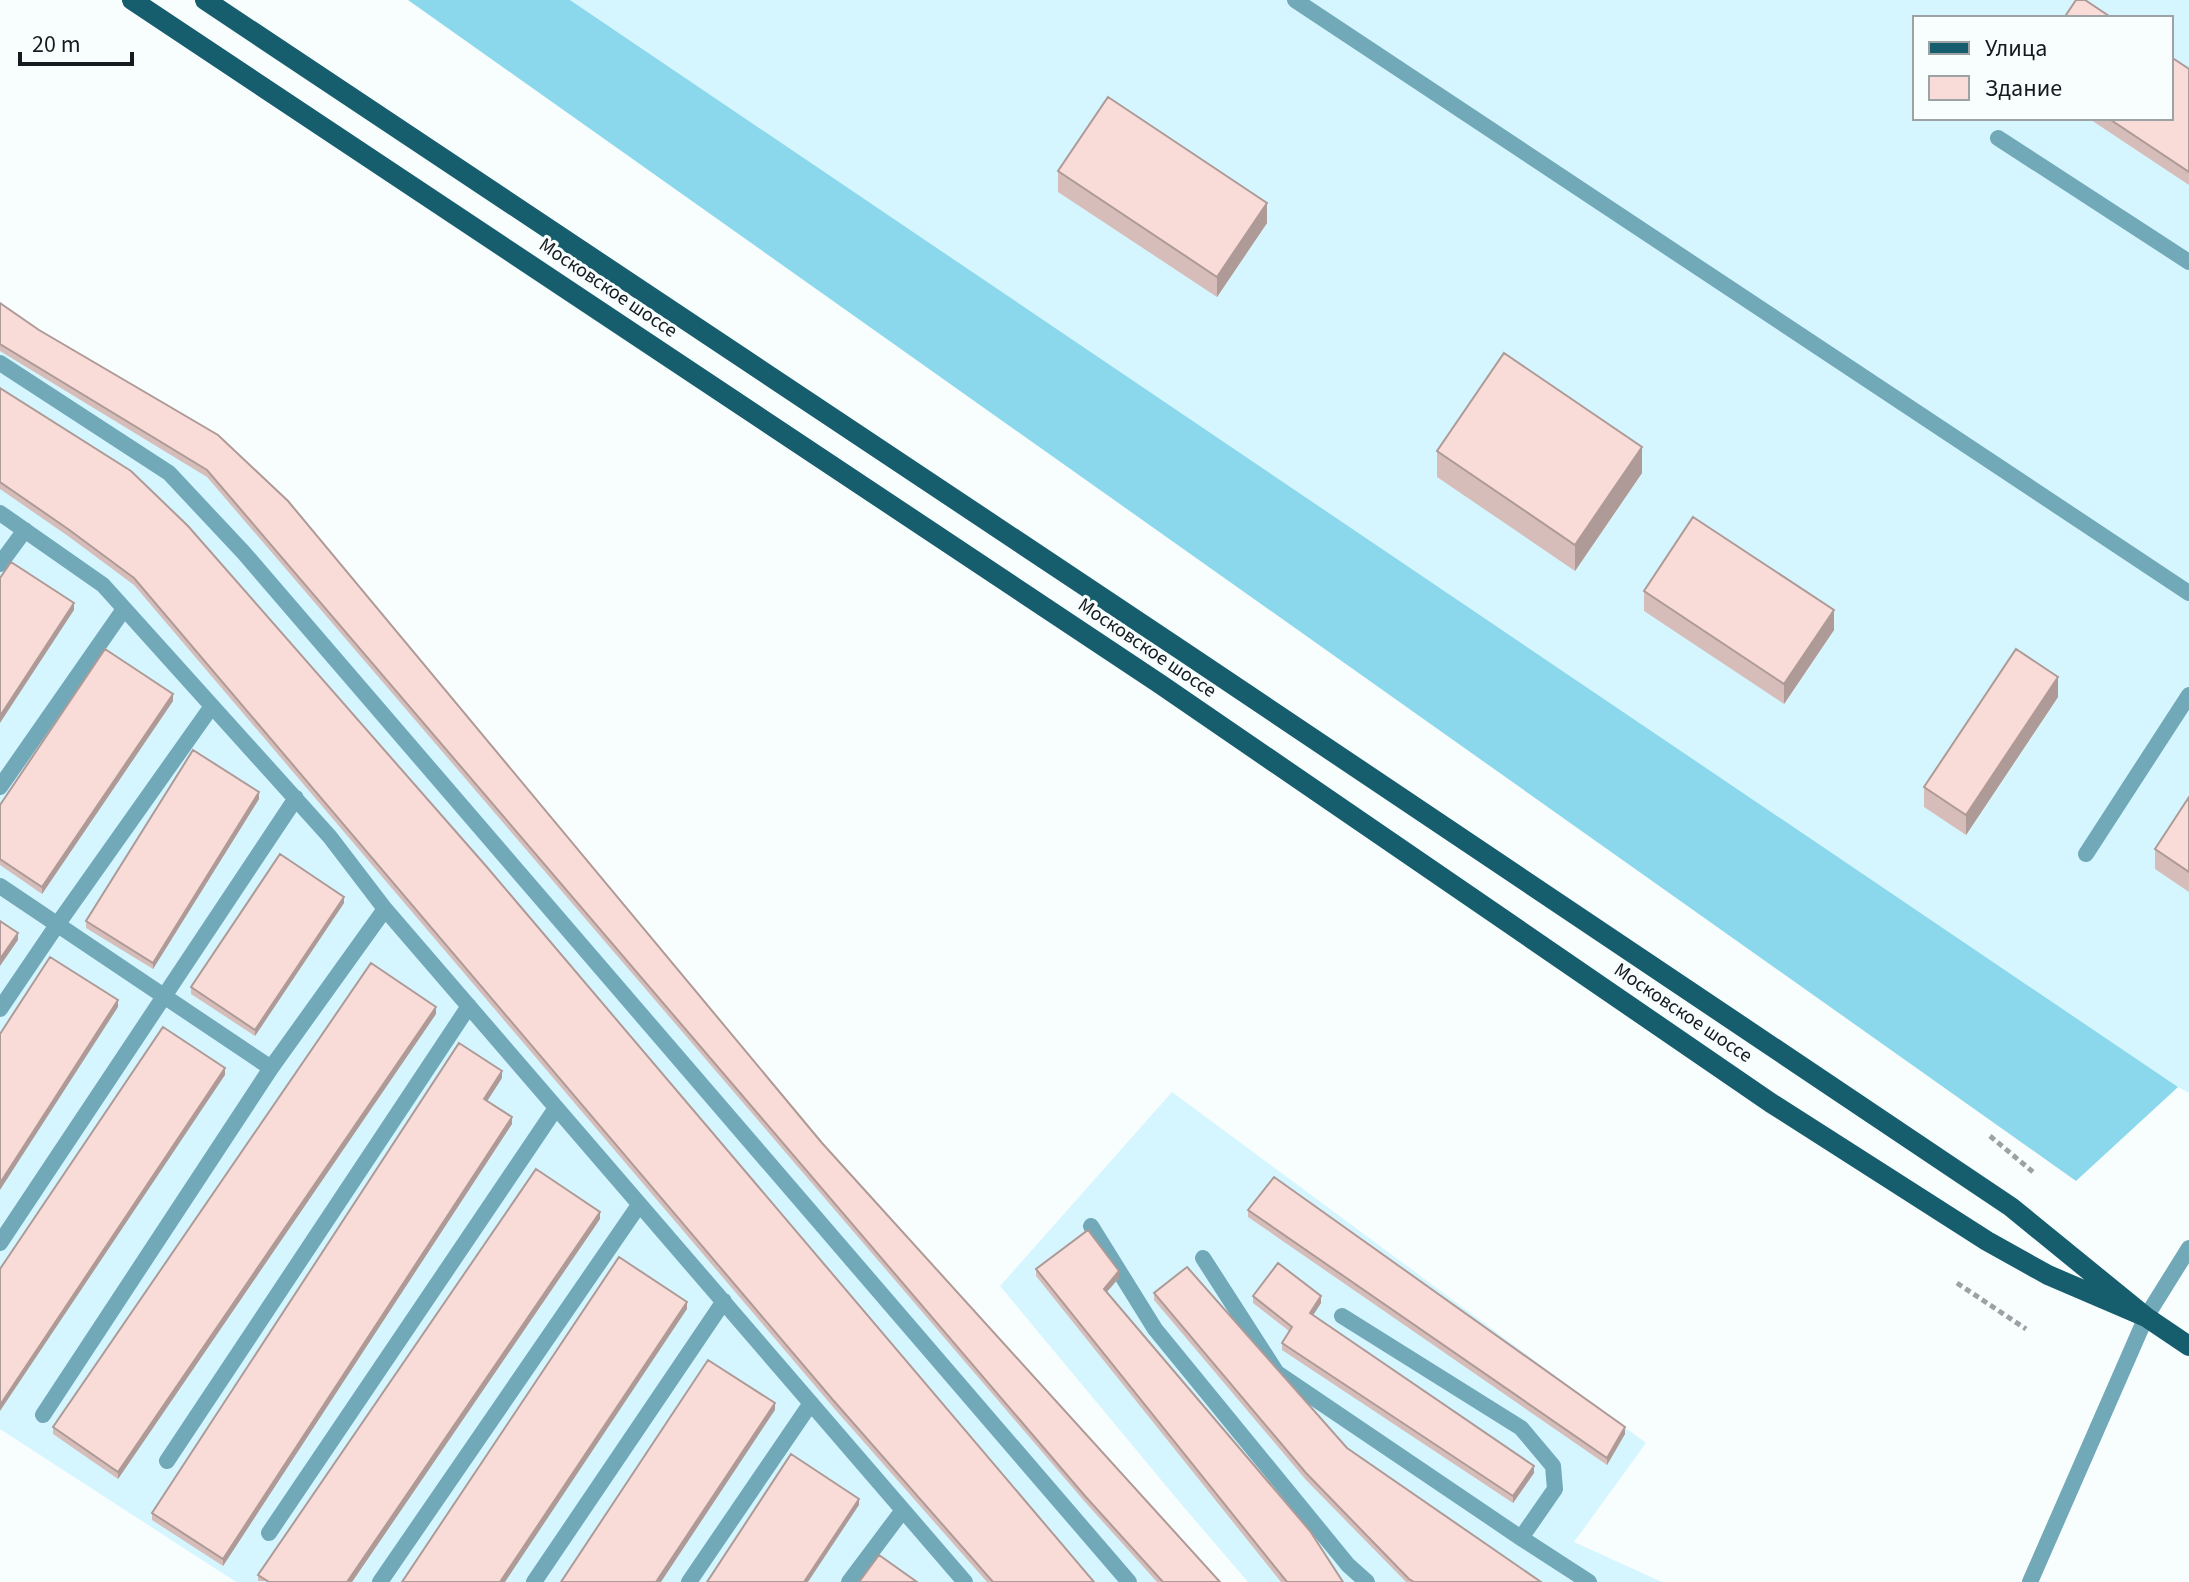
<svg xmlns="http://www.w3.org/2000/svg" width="2189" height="1582" viewBox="0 0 2189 1582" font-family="'Source Sans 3',sans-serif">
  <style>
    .built { fill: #d6f6ff; fill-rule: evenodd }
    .forest { fill: #8bd8ed }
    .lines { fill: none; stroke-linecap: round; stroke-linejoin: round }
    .path { stroke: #9ca1a3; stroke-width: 5; stroke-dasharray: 6 4; stroke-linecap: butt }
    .lane { stroke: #71a9b9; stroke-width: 16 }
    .primary { stroke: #165e6e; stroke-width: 20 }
    .wall { fill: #d6bdba }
    .shaded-wall { fill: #ae9a97 }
    .building { fill: #f9dcd8; stroke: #ae9a97; stroke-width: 2 }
    .labels { text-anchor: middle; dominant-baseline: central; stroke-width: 6; stroke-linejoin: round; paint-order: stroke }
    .street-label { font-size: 20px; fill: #141b1e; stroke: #f8fdfe }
  </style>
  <rect width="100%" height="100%" fill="#f8fdfe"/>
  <!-- built -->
  <path class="built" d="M570,0h1619v1093l-11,-6zM1915,18h256v100h-256z
    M0,310l218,131 604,709 392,432h-978l-236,-153z
    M1172,1092l474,351 -72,99 88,40h-414l-66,-77 -182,-219z"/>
  <!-- forest -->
  <path class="forest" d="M408,0h162l1608,1087 -102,94z"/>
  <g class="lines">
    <!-- path -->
    <path class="path" d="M1990,1136l43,36
      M1957,1283l69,46"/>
    <!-- lane -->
    <path class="lane" d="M1295,0l894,593
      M1998,138l191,124
      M0,363l169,110 75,80 885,1029
      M0,513l103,72 227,252 55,72 580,673
      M0,564l25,-34
      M0,787l124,-178
      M2086,854l103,-159
      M0,886l271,182
      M0,1009l57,-84 155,-219
      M1091,1226l64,103 193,236 19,17
      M0,1243l296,-445
      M1203,1258l74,115 244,165 68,44
      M1342,1316l179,112 32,38 2,23 -34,49
      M43,1415l228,-347 114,-159
      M167,1461l302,-455
      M269,1533l287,-425
      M380,1582l259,-377
      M534,1582l190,-281
      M689,1582l122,-179
      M849,1582l54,-72
      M2030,1582l116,-265 43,-69"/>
    <!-- primary -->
    <path class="primary" d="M132,0l1028,684 611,419 216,138 61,34 98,42
      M205,0l979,652 827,555 135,110 43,29"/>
  </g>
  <!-- wall -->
  <path class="wall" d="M2189,69v116l-101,-67h83z
    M1058,171l209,52 -50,74 -159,-105z
    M0,303l39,27 179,105 604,708 398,439h-63l-72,-80 -878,-1025 -207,-126z
    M0,388l1094,1194h-107l-154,-175 -699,-822 -66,-49 -68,-47z
    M1437,451l205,22 -67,98 -138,-94z
    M1644,591l190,39 -50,74 -140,-93z
    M2058,697l-92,138 -42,-28v-20z
    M173,701l-131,193 -42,-29v-60z
    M2189,797v95l-34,-23v-20z
    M259,799l-106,170 -67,-41v-7z
    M344,903l-89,133 -64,-42v-7z
    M436,1014l-318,465 -65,-45v-7z
    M502,1078l-15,23 25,23 -289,442 -71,-46v-7z
    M1248,1210l377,224 -18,31 -359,-248z
    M600,1219l-248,363 -94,-1v-6z
    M1036,1269l83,9 -12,14 236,290h-62l-245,-306z
    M1154,1293l193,155 194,134h-135l-100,-102 -152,-180z
    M1253,1296l68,7 -8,12 221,158 -21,30 -231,-153v-7l7,-12 -36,-28z"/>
  <!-- shaded-wall -->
  <path class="shaded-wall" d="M1267,203v20l-50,74v-20z
    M1642,447v26l-67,98v-26z
    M74,603v7l-74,113v-7z
    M1834,610v20l-50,74v-20z
    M2058,677v20l-92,138v-20z
    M173,694v7l-131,193v-7z
    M259,792v7l-106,170v-6z
    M344,897v6l-89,133v-6z
    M18,933v7l-18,26v-7z
    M118,1000v7l-118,183v-7z
    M436,1007v7l-318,465v-7z
    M225,1068v7l-225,336v-6z
    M502,1071v7l-18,28v-7z
    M512,1117v7l-289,442v-7z
    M600,1212v7l-248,363h-5z
    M1119,1271v7l-15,17v-6z
    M1321,1296v7l-11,17v-7z
    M687,1302v7l-182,273h-5z
    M775,1403v7l-114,172h-5z
    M1625,1427v7l-18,31v-7z
    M1534,1466v7l-21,30v-7z
    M859,1499v6l-51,77h-4z"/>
  <!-- building -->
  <path class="building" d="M2076,0h9l27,18h-48z
    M2171,57l18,12v103l-81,-54h63z
    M1108,97l159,106 -50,74 -159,-106z
    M0,303l39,27 179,105 70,66 534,642 398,439h-57l-78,-86 -878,-1026 -207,-126z
    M1504,353l138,94 -67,98 -138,-94z
    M0,388l131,83 57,55 298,340 608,716h-101l-160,-182 -699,-822 -66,-49 -68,-47z
    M1693,517l141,93 -50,74 -140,-93z
    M11,562l63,41 -74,113v-138z
    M105,649l68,45 -131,193 -42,-28v-54z
    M2016,649l42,28 -92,138 -42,-28z
    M193,750l66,42 -106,171 -67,-42z
    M2189,797v75l-34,-23z
    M280,854l64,43 -89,133 -64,-43z
    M0,921l18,12 -18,26z
    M50,957l68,43 -118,183v-149z
    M371,963l65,44 -318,465 -65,-45z
    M163,1027l62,41 -225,337v-136z
    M459,1043l43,28 -18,28 28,18 -289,442 -71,-46z
    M536,1169l64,43 -253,370h-78l-11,-7z
    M1274,1177l351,250 -18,31 -359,-248z
    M1088,1230l31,41 -15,18 206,242 33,51h-56l-251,-313z
    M619,1257l68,45 -187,280h-98z
    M1278,1263l43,33 -11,17 224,153 -21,30 -231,-153 10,-16 -39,-31z
    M1187,1267l160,181 194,134h-127l-5,-3 -103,-106 -152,-180z
    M708,1360l67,43 -119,179h-95z
    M791,1454l68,45 -55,83h-97z
    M879,1555l38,27h-58z"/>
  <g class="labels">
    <!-- street labels -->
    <g class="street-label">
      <text transform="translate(608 288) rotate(34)">Московское шоссе</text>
      <text transform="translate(1147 648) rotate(34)">Московское шоссе</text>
      <text transform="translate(1683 1013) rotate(34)">Московское шоссе</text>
    </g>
  </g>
  <!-- legend -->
  <rect x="1913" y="16" width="260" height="104" fill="#f8fdfe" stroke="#9da3a4" stroke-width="2"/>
  <rect x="1929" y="42" width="40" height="12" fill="#165e6e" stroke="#9da3a4" stroke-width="2"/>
  <text x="1985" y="56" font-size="24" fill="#141b1e">Улица</text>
  <rect x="1929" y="76" width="40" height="24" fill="#f9dcd8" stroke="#9da3a4" stroke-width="2"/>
  <text x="1985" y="96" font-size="24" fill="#141b1e">Здание</text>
  <!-- scale -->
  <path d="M20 52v12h112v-12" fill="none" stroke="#141b1e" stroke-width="4"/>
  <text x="32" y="52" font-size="24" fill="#141b1e" stroke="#f8fdfe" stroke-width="6" paint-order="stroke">20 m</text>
</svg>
